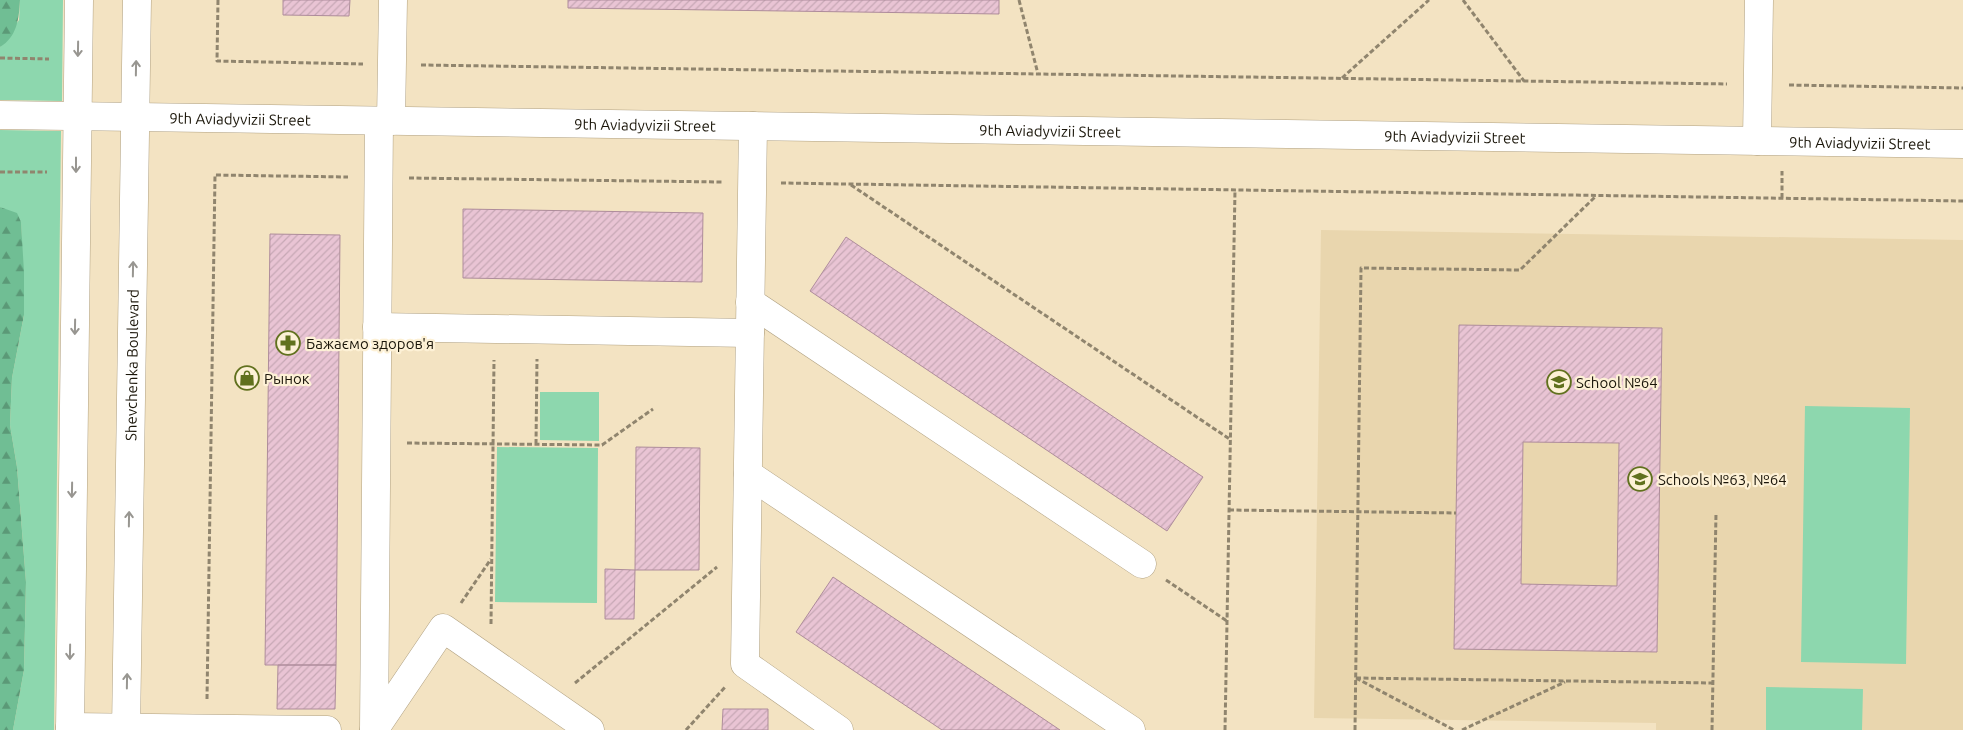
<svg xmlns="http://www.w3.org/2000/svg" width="1963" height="730" viewBox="0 0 1963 730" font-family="Ubuntu,sans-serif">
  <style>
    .built { fill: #e9d6ae }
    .green { fill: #8dd7ae }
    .forest { fill: url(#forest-firs) }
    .building { fill: url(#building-hatch); stroke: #ae8c9b; fill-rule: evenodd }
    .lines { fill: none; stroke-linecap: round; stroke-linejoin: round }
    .minor-casing { stroke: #b0a182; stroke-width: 29 }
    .path { stroke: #90856e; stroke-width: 3; stroke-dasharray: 5 2.5; stroke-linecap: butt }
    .minor { stroke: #fff; stroke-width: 28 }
    .oneway { stroke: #989691 }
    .labels { text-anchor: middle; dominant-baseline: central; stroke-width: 4.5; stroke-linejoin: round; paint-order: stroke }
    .street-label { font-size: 15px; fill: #1b160a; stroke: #fdf1d6 }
    .poi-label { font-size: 15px; fill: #1b160a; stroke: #fdf1d6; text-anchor: start }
  </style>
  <defs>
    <pattern id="forest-firs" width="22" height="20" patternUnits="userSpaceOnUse" patternTransform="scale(1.25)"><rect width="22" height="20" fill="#70be94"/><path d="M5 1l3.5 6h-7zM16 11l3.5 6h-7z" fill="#5b9977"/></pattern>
    <pattern id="building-hatch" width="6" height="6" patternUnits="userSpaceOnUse" patternTransform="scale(1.25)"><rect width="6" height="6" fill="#e9c4d4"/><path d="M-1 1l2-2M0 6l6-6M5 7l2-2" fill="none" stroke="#c7a8b5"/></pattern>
  </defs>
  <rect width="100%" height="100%" fill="#f3e3c2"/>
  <!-- built -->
  <path class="built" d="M1321,230l642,10v490h-307v-7l-342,-5z"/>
  <!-- green -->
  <path class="green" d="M20,0h43l-1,101 -62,-1v-53l19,-27z
    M0,130l61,1 -7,599h-41l11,-60 2,-88 -9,-115 -7,-42 2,-47 12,-63 -3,-93 -21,-15z
    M540,392h59v49l-59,-1z
    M1805,406l105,2 -4,256 -105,-2z
    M497,447l101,1 -1,155 -102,-1z
    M1766,687l97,2 -1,41h-96z"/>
  <!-- forest -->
  <path class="forest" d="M0,0h20c-1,19 -3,37 -20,47z
    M0,207l17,6 4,9 3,50v43l-12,63 -2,47 7,42 9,115 -2,88 -11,60h-13z"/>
  <!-- building -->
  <path class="building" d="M283,0h67l-1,16 -66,-1z
    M568,0h431v14l-431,-6z
    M463,209l240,4 -1,69 -239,-4z
    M270,234l70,1 -4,430h-71z
    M846,237l357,240 -36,54 -357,-240z
    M1459,325l203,3 -5,324 -203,-3zM1523,442l96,1 -2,143 -96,-2z
    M636,447l64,1 -1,122h-64z
    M605,569l30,1 -1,49h-29z
    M833,577l135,91 92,62h-118l-146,-98z
    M278,665h58l-1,44h-58z
    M723,709h45v21h-46z"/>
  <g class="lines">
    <!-- minor casing -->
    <g class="minor-casing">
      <g id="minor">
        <path id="s1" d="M0,115l1963,29"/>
        <path d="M391,121l2,-121"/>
        <path d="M753,126l-8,538 94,66"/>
        <path d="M1757,141l2,-141"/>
        <path d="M750,302l392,262"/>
        <path d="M377,327l373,6"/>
        <path d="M748,474l383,256"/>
        <path d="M70,727l257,3"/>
        <path d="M70,730l9,-730"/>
        <path id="s2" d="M126,730l11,-730"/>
        <path d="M374,730l5,-609"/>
        <path d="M374,730l69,-102 147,102"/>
      </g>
    </g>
    <!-- path -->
    <path class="path" d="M218,0l-1,61 146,3
      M1019,0l19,74
      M1463,0l61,81
      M0,58l49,1
      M421,65l1306,19
      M1342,78l87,-78
      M1789,85l174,3
      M0,172h47
      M409,178l314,4
      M781,183l1182,18
      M851,185l380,255
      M1782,198v-27
      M407,443l195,2 51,-36
      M536,444l1,-85
      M1229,510l227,3
      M1166,580l61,41
      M461,603l30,-44
      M491,624l3,-264
      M1356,678l357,5
      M1356,678l98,52
      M575,683l142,-116
      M207,699l8,-524 133,2
      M686,730l40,-44
      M1225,730l10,-540
      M1355,730l6,-462 159,2 76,-74
      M1462,730l103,-48
      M1712,730l4,-217"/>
    <!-- minor -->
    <use href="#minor" class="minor"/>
  </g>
  <!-- one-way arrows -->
  <defs><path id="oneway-shaft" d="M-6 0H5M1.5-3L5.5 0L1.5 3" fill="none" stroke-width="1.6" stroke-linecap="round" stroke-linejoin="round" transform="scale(1.25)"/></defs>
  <g class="oneway">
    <use href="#oneway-shaft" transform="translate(78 49) rotate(91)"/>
    <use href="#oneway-shaft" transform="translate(136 68) rotate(-89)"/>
    <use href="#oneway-shaft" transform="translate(76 165) rotate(90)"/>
    <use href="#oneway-shaft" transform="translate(133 269) rotate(-89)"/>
    <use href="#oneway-shaft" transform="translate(75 327) rotate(91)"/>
    <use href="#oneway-shaft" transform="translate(72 490) rotate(91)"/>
    <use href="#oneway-shaft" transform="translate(129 519) rotate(-89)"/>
    <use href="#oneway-shaft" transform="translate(70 652) rotate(91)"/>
    <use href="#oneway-shaft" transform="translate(127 681) rotate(-89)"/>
  </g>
  <!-- icons -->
  <defs>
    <g id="pharmacy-ring" transform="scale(1.25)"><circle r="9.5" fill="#fdf1d6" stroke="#61711e" stroke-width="1.5"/><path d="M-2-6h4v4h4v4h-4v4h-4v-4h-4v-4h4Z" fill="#61711e"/></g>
    <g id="shop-ring" transform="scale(1.25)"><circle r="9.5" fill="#fdf1d6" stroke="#61711e" stroke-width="1.5"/><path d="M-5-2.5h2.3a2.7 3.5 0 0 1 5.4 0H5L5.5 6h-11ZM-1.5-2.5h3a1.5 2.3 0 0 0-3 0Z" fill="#61711e"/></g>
    <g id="school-ring" transform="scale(1.25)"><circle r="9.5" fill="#fdf1d6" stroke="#61711e" stroke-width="1.5"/><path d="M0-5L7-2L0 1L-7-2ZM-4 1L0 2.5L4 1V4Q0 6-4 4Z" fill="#61711e"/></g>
  </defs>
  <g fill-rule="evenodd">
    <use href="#pharmacy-ring" x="288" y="343"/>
    <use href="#shop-ring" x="247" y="378"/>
    <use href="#school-ring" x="1559" y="382"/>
    <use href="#school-ring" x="1640" y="479"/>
  </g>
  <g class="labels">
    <!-- street labels -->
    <g class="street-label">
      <text stroke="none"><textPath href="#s1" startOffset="240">9th Aviadyvizii Street</textPath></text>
      <text stroke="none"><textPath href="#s1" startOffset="645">9th Aviadyvizii Street</textPath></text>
      <text stroke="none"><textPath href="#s1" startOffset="1050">9th Aviadyvizii Street</textPath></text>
      <text stroke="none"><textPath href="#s1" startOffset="1455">9th Aviadyvizii Street</textPath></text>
      <text stroke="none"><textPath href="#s1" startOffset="1860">9th Aviadyvizii Street</textPath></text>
      <text stroke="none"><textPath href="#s2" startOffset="365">Shevchenka Boulevard</textPath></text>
    </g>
    <!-- poi labels -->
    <g class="poi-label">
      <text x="306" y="343">Бажаємо здоров'я</text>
      <text x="264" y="378">Рынок</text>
      <text x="1576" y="382">School №64</text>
      <text x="1658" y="479">Schools №63, №64</text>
    </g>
  </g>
</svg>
